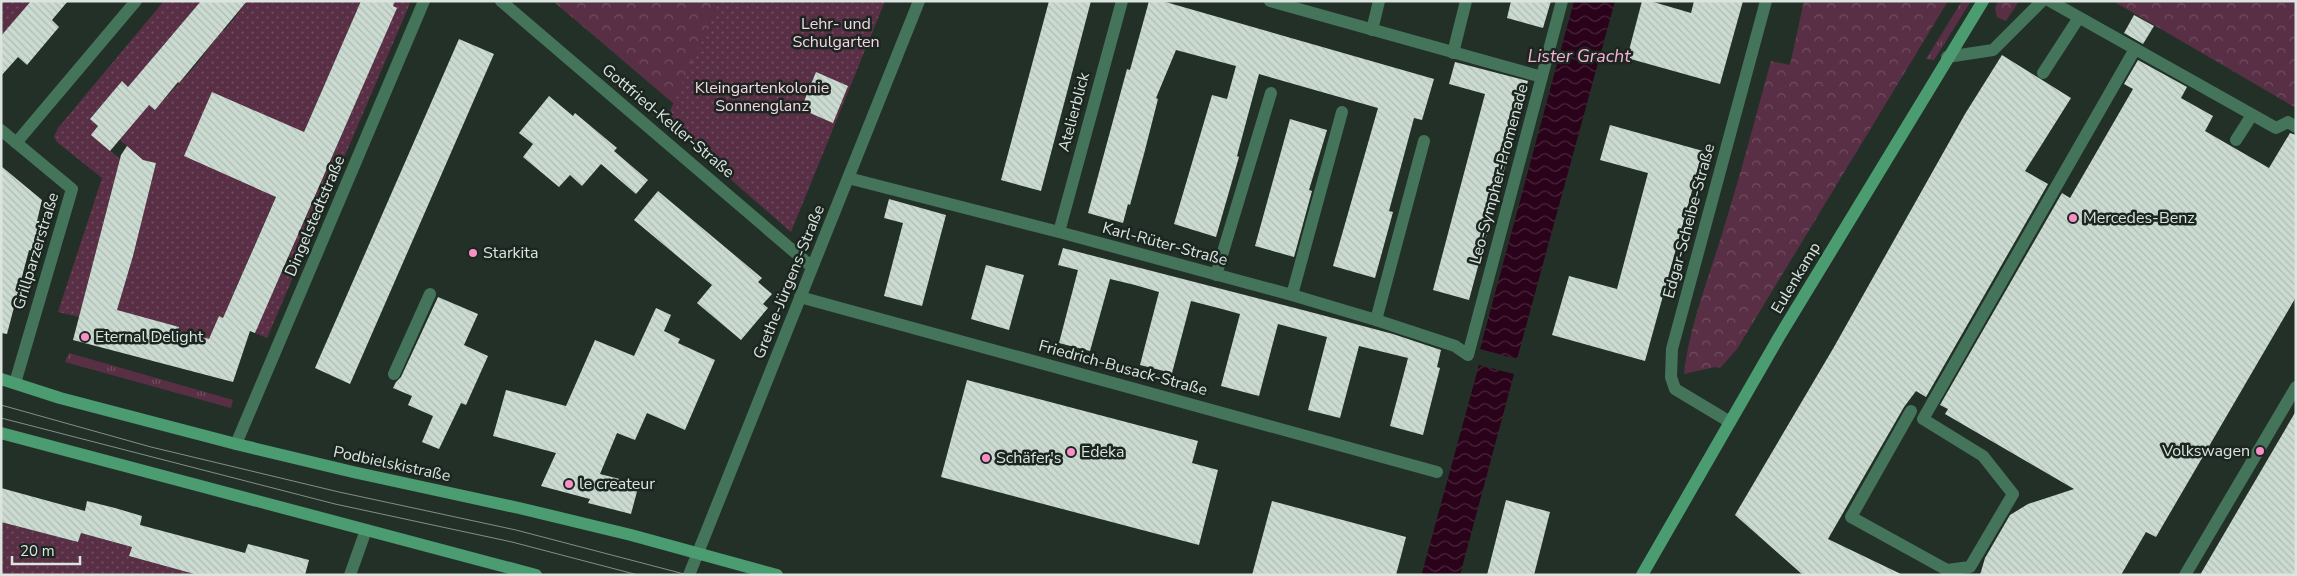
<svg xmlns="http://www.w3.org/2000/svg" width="2297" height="576" viewBox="0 0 2297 576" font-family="'Nunito Sans',sans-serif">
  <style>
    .grass { fill: url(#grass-tufts) }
    .park { fill: url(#park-crowns) }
    .garden { fill: url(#garden-dots) }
    .water { fill: url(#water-waves) }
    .building { fill: url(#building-back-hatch) }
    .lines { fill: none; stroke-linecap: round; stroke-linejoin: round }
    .lane { stroke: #447459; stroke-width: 12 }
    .street { stroke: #447459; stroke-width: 12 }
    .secondary { stroke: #4b9c71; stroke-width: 12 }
    .tram { stroke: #848e88; stroke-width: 1 }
    .poi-dot { fill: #fa8fc7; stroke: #1a261f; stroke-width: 2 }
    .labels { text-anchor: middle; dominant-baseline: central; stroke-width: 5; stroke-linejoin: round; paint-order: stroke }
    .park-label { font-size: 16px; fill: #fad3e6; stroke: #1a261f }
    .street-label { font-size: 16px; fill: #dce4df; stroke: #1a261f }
    .poi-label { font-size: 16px; fill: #dce4df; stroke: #1a261f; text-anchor: start }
    .water-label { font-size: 18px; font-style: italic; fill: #f9afd4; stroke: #1a261f }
  </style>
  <defs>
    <pattern id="grass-tufts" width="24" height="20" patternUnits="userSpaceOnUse" patternTransform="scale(1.25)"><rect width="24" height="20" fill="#592f45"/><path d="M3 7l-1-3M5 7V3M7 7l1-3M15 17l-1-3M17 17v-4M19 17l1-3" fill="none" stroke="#704d5f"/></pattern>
    <pattern id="park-crowns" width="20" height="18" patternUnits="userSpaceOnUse" patternTransform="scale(1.25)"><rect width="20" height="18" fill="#592f45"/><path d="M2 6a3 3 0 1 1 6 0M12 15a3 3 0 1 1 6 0" fill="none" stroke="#704d5f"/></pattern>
    <pattern id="garden-dots" width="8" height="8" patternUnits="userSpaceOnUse" patternTransform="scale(1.25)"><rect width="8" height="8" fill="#592f45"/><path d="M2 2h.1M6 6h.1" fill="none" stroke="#704d5f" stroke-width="1.8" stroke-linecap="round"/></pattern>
    <pattern id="water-waves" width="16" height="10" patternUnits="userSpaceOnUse" patternTransform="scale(1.25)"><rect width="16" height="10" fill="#2a021a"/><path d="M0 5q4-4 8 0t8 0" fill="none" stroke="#48273b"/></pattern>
    <pattern id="building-back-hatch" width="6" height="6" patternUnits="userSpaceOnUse" patternTransform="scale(1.25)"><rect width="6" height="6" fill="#cbdbd1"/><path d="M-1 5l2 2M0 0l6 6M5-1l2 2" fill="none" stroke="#b0bdb5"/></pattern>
  </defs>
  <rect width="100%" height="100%" fill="#233028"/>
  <!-- grass -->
  <path class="grass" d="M1962,1h9l-37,59 -8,-1z
    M69,353l164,47 -2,8 -166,-46z"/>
  <!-- park -->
  <path class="park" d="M553,1h166l-45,103z
    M1804,1h144l-211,348 -17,19 -5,-1 -31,7c5,-47 24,-94 38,-140 18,-57 33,-115 49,-173l19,4z
    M1998,1h21l-13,20 -9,-4 -2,-9z
    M2113,1h183v107z"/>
  <!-- garden -->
  <path class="garden" d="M1,1h26l4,4 -30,35z
    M164,1h37l-73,86 -6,-6 -32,38 8,7 -6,9 28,24 -41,158 -21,-5 44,-134 -45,-36 -3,-5 4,-9z
    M247,1h114l-138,317 -4,-2 -10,24 -31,-9v-4l-29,-8 -33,-5 17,-58 23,-93 -13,-3 -24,-21 29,-35 7,5 40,-43 28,-37 2,1z
    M395,1h16l-144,337 -12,-5 16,-42 2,1 22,-49 -2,-1 7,-15h2l94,-218 -3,-3z
    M719,1h166l-94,231 -126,-110z
    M1,522l77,20 3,-9 51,14 -3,9 69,19h-197z"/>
  <!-- water -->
  <path class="water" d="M1574,1h41l-98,358 -37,-10z
    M1479,365l35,9 -54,201h-33l-5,-2z"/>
  <!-- building -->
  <path class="building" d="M31,1h37l-16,19 7,7 -32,38 -9,-8 -17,19v-40z
    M201,1h46l-68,82 -1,-1 -23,28 -6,-5 -39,46 -19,-16 7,-9 -8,-7 32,-38 6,6z
    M361,1h34l-2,5 4,2 -142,325 -5,-2 -17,51 -160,-42 48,-185 6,-9 16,14 13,3 -23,93 -16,54 62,17 -1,4 31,8 10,-23 4,2 53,-121 -92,-41 28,-64 92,40z
    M1049,1h42l-50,190 -40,-11z
    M1149,1h13l272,78 -12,41 -8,-2 -25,93 4,1 -18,66 -42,-12 45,-158 -119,-34 -22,82 2,1 -23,80 -42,-13 38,-129 15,4 9,-33 -60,-16 -20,48 2,1 -14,55 -14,51 -2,-1 -5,19 -35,-10 39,-144 3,1z
    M1511,1h40l-8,27 -36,-10z
    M1642,1h8l41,12 3,-12h49l-23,83 -93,-26z
    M2134,15l20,11 -11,18 -19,-11z
    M459,39l35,15 -144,330 -35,-16z
    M2002,55l69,43 -46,73 23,13 -122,213 -10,-6 -12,16 -76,132 75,36h-100l-68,-60 99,-168 131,-233z
    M2138,60l49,27 -6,11 32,18 -8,15 64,37 21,-35 6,2v162l-140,240 -10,-5 -25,43h-141l5,-17 25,-43 18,-11 46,-15 -129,-75 3,-5 -8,-4 122,-212 8,5 63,-109 -9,-5z
    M1455,62l73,19 -59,219 -36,-10 52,-196 -36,-10z
    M816,72l32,14 -15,37 -32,-14z
    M549,96l24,20 2,-3 42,35 -3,3 34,29 -12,14 -35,-30 -19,22 -12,-11 -11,12 -36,-30 10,-13 -14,-11z
    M1290,119l37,11 -18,60 3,1 -18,66 -39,-11z
    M1610,125l93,26 -58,210 -93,-26 17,-59 48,13 31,-116 -48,-13z
    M1,166l41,34 -5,21h3l-7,30 -4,-1 -22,84 -6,-1z
    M658,191l104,87 -4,4 14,12 -9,10 5,4 -27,32 -44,-37 15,-18 -78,-65z
    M889,199l57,16 -24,91 -38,-10 19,-73 -19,-5z
    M1063,248l255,66 75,20 48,16 -4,17 3,1 -17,67 -33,-9 18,-68 -49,-12 -19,72 -32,-8 19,-73 -49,-13 -19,72 -38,-10 19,-72 -18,-5 -31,-8 -19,72 -32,-8 19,-73 -24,-7 -25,-6 -20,72 -31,-8 19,-73 -20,-5z
    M986,265l38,10 -15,55 -38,-11z
    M438,297l40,17 -14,31 24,11 -22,49 -5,-2 -22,46 -17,-7 11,-26 -25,-11 4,-9 -19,-8 3,-6 5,-5z
    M656,308l15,7 -7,16 16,8 -2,4 37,17 -30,70 -38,-17 -12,27 -18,-7 -17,41 39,10 -8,30 -43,-11 2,-4 -49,-13 15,-33 -63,-17 13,-46 60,16 29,-66 39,16z
    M967,380l231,61 -6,22 26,7 -19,75 -258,-68z
    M2296,411v164h-96z
    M1,488l84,23 2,-10 28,7 27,8 -2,9 105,28 3,-9 61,16 -4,15h-107l-69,-19 3,-9 -51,-14 -3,9 -77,-20z
    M1506,500l44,12 -16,63h-47z
    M1272,501l134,36 -10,38h-144z"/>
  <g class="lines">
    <!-- lane -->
    <path class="lane" d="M2050,1l226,127 12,-6 8,5
      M1372,30l7,-29
      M1453,53l13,-52
      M1947,57l46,-7 49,-49
      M2043,73l35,-54
      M2236,140l16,-25
      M1216,275l55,-182
      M1292,295l50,-183
      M1376,320l48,-179
      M394,374l36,-80
      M1911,411l-60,106 96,53 23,-3 43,-73 -30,-38 -60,-37 212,-370
      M2185,575l111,-188"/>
    <!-- street -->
    <path class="street" d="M501,1l311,266
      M1270,1l272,76
      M1,130l71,59 -57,194
      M16,143l120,-142
      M848,178l211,54 233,63 84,25 79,26 13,9 94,-354
      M1059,232l63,-231
      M800,297l637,175
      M1730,422l-55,-33 -4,-12 1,-28 94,-348
      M236,444l188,-443
      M350,575l16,-45
      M689,575l230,-574"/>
    <!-- secondary -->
    <path class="secondary" d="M1,379l59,19 176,46 117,28 166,36 112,27 146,40
      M1,433l535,142
      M1642,575l137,-238 204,-336"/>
    <!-- tram -->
    <path class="tram" d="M1,405l150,42 188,45 177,38 172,45
      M1,418l334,86 177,38 126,33"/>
  </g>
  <!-- markers -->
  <g class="poi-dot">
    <circle cx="2073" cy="218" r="5"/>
    <circle cx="473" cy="253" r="5"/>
    <circle cx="85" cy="337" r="5"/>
    <circle cx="2260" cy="451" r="5"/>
    <circle cx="1071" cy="452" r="5"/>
    <circle cx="986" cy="458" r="5"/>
    <circle cx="569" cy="484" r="5"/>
  </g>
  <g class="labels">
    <!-- park labels -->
    <g class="park-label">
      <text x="836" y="24">Lehr- und<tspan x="836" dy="18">Schulgarten</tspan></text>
      <text x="762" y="88">Kleingartenkolonie<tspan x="762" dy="18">Sonnenglanz</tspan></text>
    </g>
    <!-- street labels -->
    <g class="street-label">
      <text transform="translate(1074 112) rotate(-75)">Atelierblick</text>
      <text transform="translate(668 121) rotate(40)">Gottfried-Keller-Straße</text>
      <text transform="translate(1499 174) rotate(-75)">Leo-Sympher-Promenade</text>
      <text transform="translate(315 216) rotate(-67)">Dingelstedtstraße</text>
      <text transform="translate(1689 221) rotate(-75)">Edgar-Scheibe-Straße</text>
      <text transform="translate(1165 244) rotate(15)">Karl-Rüter-Straße</text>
      <text transform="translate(36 251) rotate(-73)">Grillparzerstraße</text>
      <text transform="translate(1796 278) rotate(-59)">Eulenkamp</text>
      <text transform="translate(789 282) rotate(-68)">Grethe-Jürgens-Straße</text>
      <text transform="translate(1123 368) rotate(15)">Friedrich-Busack-Straße</text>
      <text transform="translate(392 464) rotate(12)">Podbielskistraße</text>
    </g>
    <!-- poi labels -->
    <g class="poi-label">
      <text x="2083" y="218">Mercedes-Benz</text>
      <text x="483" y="253">Starkita</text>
      <text x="95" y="337">Eternal Delight</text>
      <text x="2250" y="451" text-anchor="end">Volkswagen</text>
      <text x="1081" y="452">Edeka</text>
      <text x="996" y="458">Schäfer's</text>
      <text x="579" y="484">le createur</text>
    </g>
    <!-- water labels -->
    <g class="water-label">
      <text x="1579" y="56">Lister Gracht</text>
    </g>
  </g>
  <!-- border -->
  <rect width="2297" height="576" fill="none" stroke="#dce4df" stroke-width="5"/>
  <!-- scale -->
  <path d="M12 556v8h68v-8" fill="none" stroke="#dce4df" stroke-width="2.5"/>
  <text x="20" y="556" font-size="15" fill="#dce4df" stroke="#1a261f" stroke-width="4" paint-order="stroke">20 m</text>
</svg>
